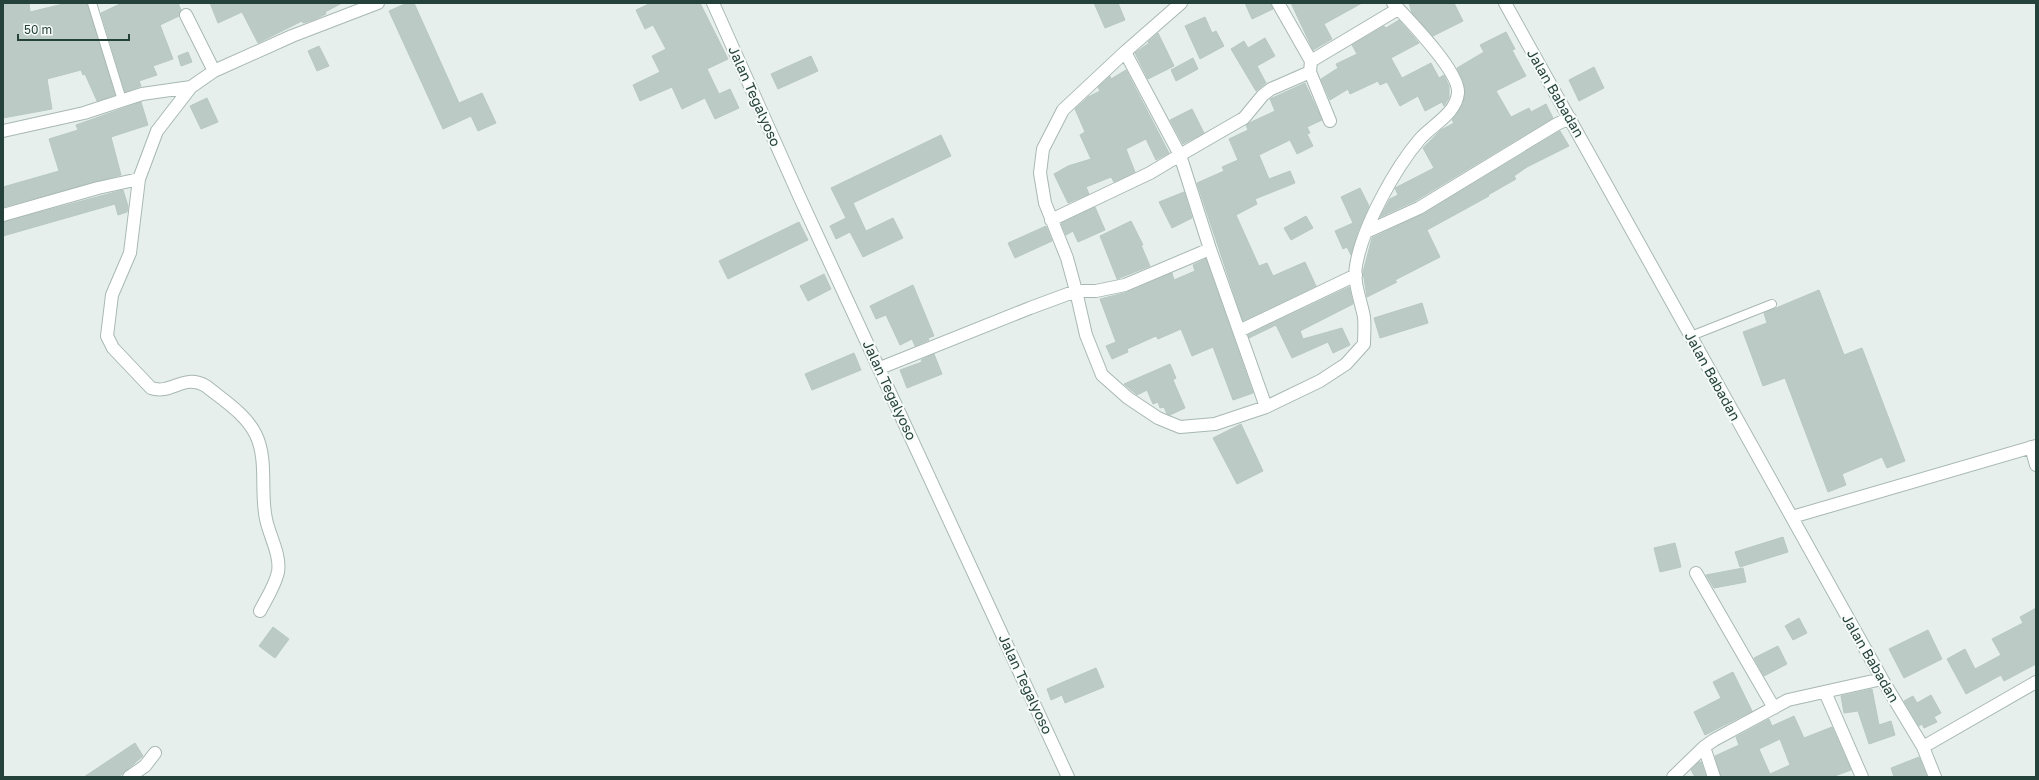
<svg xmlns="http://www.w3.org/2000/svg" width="2039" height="780" viewBox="0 0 2039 780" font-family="'Golos Text',sans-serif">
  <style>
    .building { fill: #bbcac4; stroke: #b8c9c2; fill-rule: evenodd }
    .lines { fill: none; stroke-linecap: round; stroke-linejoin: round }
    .lane-casing { stroke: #a8b8b2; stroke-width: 10 }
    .street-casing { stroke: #a8b8b2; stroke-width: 14 }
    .lane { stroke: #fff; stroke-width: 8 }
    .street { stroke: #fff; stroke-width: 12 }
    .labels { text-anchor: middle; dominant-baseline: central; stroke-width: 4; stroke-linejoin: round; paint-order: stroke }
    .street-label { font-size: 14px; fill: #24423a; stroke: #f7fbf9 }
  </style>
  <rect width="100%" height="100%" fill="#e6efeb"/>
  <!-- building -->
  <path class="building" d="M3,3h26l1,9 37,-9h20l28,92 -18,6 -12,-27 -2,1 -2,-5 -34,9 5,30 -49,9z
    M122,3h56l3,7 -2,6 -19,9 13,34 -20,7 4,9 -18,6 2,5 -16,6 -24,-79z
    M210,3h132l-17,9 1,2 -13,6 -10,3 -1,-2 -44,22 -16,-31 -24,11z
    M407,3h7l45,100 23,-10 14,30 -18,8 -7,-15 -28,13 -54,-118z
    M651,3h49l28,56 -21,10 12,25 11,-5 9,19 -24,11 -10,-21 -23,11 -10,-22 -32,14 -7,-16 27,-13 -8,-16 14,-7 -13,-24 -8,4 -9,-19z
    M1094,3h24l7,17 -20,8z
    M1245,3h26l2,6 -21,10z
    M1291,3h71l-38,21 8,15 -19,11z
    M1409,3h45l9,18 -30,15 -21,-23z
    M1205,17l7,16 4,-2 8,15 -24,13 -15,-33z
    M1399,20l20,23 -28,15 11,20 29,-15 8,15 5,-3 5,11v12l-5,8 -2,-4 -17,9 -7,-15 -18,10 -13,-24 -7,3 -2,-4 -28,13 -2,-5 -18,11 -9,-21 17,-11 -2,-4 21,-10 -5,-9 32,-19 2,2z
    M1506,32l9,17 -3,1 14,26 -30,15 15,26 18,-9 2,4 15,-8 7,14 -138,83 -35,16 10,-18 8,-4 -3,-7 39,-20 -11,-20 18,-18 13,-7 -2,-3 11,-16 2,-12 -2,-11 -6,-13 27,-16 -4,-7z
    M1158,33l16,33 -26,13 -13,-26 14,-10 -1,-1z
    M1265,38l10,18 -18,10 9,17 -10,8 -25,-42 13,-8 4,7z
    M319,46l10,20 -12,5 -9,-20z
    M188,52l4,10 -11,4 -3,-10z
    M811,56l7,15 -40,18 -7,-15z
    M1193,58l5,11 -22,12 -5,-11z
    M1594,67l10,21 -25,13 -10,-21z
    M1126,70l43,83 -13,7 -10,-21 -20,10 9,23 -21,10 -3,-5 -25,10 3,7 -21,9 -14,-29 14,-8 23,-7 -11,-24 5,-3 -10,-23 13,-12 12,-6 -2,-4 12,-11 1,3z
    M1305,83l17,37 -15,7 3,6 -3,1 6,12 -16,8 -7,-14 -31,15 10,24 21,-8 5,12 -40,16 2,5 -21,11 23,51 8,-3 6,13 32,-14 11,24 -73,35 -46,-138 27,-12 -2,-4 16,-7 -9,-21 19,-9 -2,-5 3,-2 26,-12 -5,-12z
    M207,98l11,24 -17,7 -11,-23z
    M141,102l7,23 -37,12 10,38 -118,32v-20l56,-16 -10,-32 29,-9 -2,-5z
    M1192,109l12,24 -21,11 -13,-24z
    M1560,131l9,15 -42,21 -13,9 2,3 -28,16 1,1 -62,34 13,27 -45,23 2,2 -30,15 -4,-25 9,-34 51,-24z
    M941,135l10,21 -98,47 13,28 27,-13 10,20 -40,19 -13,-25 -14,7 -6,-13 16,-8 -15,-30z
    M1360,188l9,18 -11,25 -7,24 -4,-8 -4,2 -8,-18 18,-8 -12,-26z
    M123,190l5,16 -1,6 -9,3 -3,-11 -112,32v-14z
    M1184,192l8,26 -20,10 -13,-26z
    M1095,207l10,23 -27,12 -5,-11 -7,4 -5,-12z
    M1306,216l7,12 -22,12 -7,-12z
    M1131,221l12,24h-2l9,21 -33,13 -17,-43z
    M799,222l9,18 -80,39 -9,-18z
    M1046,226l6,15 -37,17 -7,-15z
    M1206,259l47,134 -20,7 -20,-53 -21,9 -11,-27 -23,10 -2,-3 -29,13 1,3 -16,7 -6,-13 10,-4 -16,-43 28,-7 44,-19 2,7 21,-9 -2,-6z
    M824,274l7,15 -23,12 -8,-15z
    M913,285l21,51 -6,2 1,2 -14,6 -3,-7 -12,6 -14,-30 -10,4 -6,-13z
    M1349,287l4,17 -53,27 3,8 39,-11 8,17 -17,8 -5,-11 -36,16 -16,-33 -27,13 -1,-3z
    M1819,290l25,65 18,-7 43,113 -18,7 -5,-11 -21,9 -19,8 4,11 -18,7 -43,-114 -22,8 -20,-54 24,-9 -3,-10z
    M1422,303l6,20 -48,15 -6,-20z
    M854,353l7,17 -49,20 -7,-16z
    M934,354l8,20 -35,14 -7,-18 22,-8 -1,-2z
    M1170,364l6,14 -3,2 12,28 -15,7 -3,-1 -3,-7 -4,1 -2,-6 -5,2 -6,-14 -10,5 -13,-11z
    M1241,424l22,47 -26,13 -24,-46z
    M1783,537l5,15 -48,15 -5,-15z
    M1675,543l6,24 -21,5 -6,-24z
    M1743,568l3,14 -32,6 -8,-13z
    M2036,608v56l-32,17 -3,-6 -35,19 -19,-35 18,-10 10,20 26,-14 -9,-16 31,-16 -3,-6z
    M1799,618l8,15 -14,7 -8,-14z
    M273,627l16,12 -14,19 -16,-12z
    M1928,630l14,29 -38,19 -15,-29z
    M1778,646l9,18 -23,12 -10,-18z
    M1096,668l8,19 -39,16 -3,-8 -11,5 -4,-11z
    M1733,672l19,39 -47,24 -11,-23 27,-14 -8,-16z
    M1872,689l7,36 12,-4 4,14 -26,9 -11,-33 -14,2 -3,-17z
    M1931,695l10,18 -7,4 3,5 -13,6 -2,-4 -3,2 -15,-25 9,-5 4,7z
    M1794,716l10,22 28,-11 19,43 -19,7h-111l-6,-21 24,-11 -3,-8 33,-18 3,7zM1780,739l10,26 -20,9 -11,-25z
    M135,743l8,13 -24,21h-35z
    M1919,757l8,20h-33l-3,-9z
    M1699,762h2l5,15h-11l-4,-7z"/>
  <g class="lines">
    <!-- lane casing -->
    <g class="lane-casing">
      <path id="lane" d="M92,3l30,97
        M1691,336l81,-32"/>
    </g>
    <!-- street casing -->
    <g class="street-casing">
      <path id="street" d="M713,3l87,195 268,579
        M1278,3l33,58 -1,11 20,49
        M1505,3l377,676 41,68 12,30
        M186,15l28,56
        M1125,52l55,103 64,-37 19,-23 8,-6 39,-17
        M1311,61l87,-52
        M3,131l81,-18 58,-19 49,-7
        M3,215l95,-27 41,-9
        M1051,220l99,-47 30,-18 30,94 -85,36 -29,6h-20l10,44 16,40 26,23 30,20 22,9 35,-3 51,-17 54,-26 26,-17 18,-20c0,-8 1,-18 0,-27 -3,-16 -11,-35 -8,-51 6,-38 39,-98 64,-127 12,-14 36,-25 38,-46 2,-21 -50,-74 -65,-90
        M1366,232l53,-24 138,-84 13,-6
        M1210,249l56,158
        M1239,331l117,-56
        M880,368l150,-60 46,-17 -9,-33 -22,-55 -5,-30 3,-24 20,-39 62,-58 56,-49
        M2031,447l5,18
        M1792,517l244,-71
        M1696,573l78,135
        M260,611c6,-12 15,-25 18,-39 3,-17 -9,-37 -12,-53 -6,-27 2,-59 -10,-84 -10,-21 -33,-35 -50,-49 -23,-13 -34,9 -55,2l-38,-40 -6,-12 5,-41 18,-42 9,-74 18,-48 34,-44 23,-16 78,-35 86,-33
        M1825,692l37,85
        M1923,747l113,-65
        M129,777l16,-11 10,-13
        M1673,777l31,-30
        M1714,777l-10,-30 10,-7 74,-40 94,-21"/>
    </g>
    <!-- lane -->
    <use href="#lane" class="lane"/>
    <!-- street -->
    <use href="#street" class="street"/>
  </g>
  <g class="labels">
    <!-- street labels -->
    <g class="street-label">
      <text transform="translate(1556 93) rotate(60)">Jalan Babadan</text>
      <text transform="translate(755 96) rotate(66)">Jalan Tegalyoso</text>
      <text transform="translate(1713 376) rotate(61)">Jalan Babadan</text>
      <text transform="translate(890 390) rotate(65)">Jalan Tegalyoso</text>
      <text transform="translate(1871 658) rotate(60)">Jalan Babadan</text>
      <text transform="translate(1026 684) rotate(65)">Jalan Tegalyoso</text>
    </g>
  </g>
  <!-- border -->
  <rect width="2039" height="780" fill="none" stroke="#24423a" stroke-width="8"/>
  <!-- scale -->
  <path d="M18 34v6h111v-6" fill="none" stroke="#24423a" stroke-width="2"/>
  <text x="24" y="34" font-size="12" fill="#24423a" stroke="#f7fbf9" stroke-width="3" paint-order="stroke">50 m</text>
</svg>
